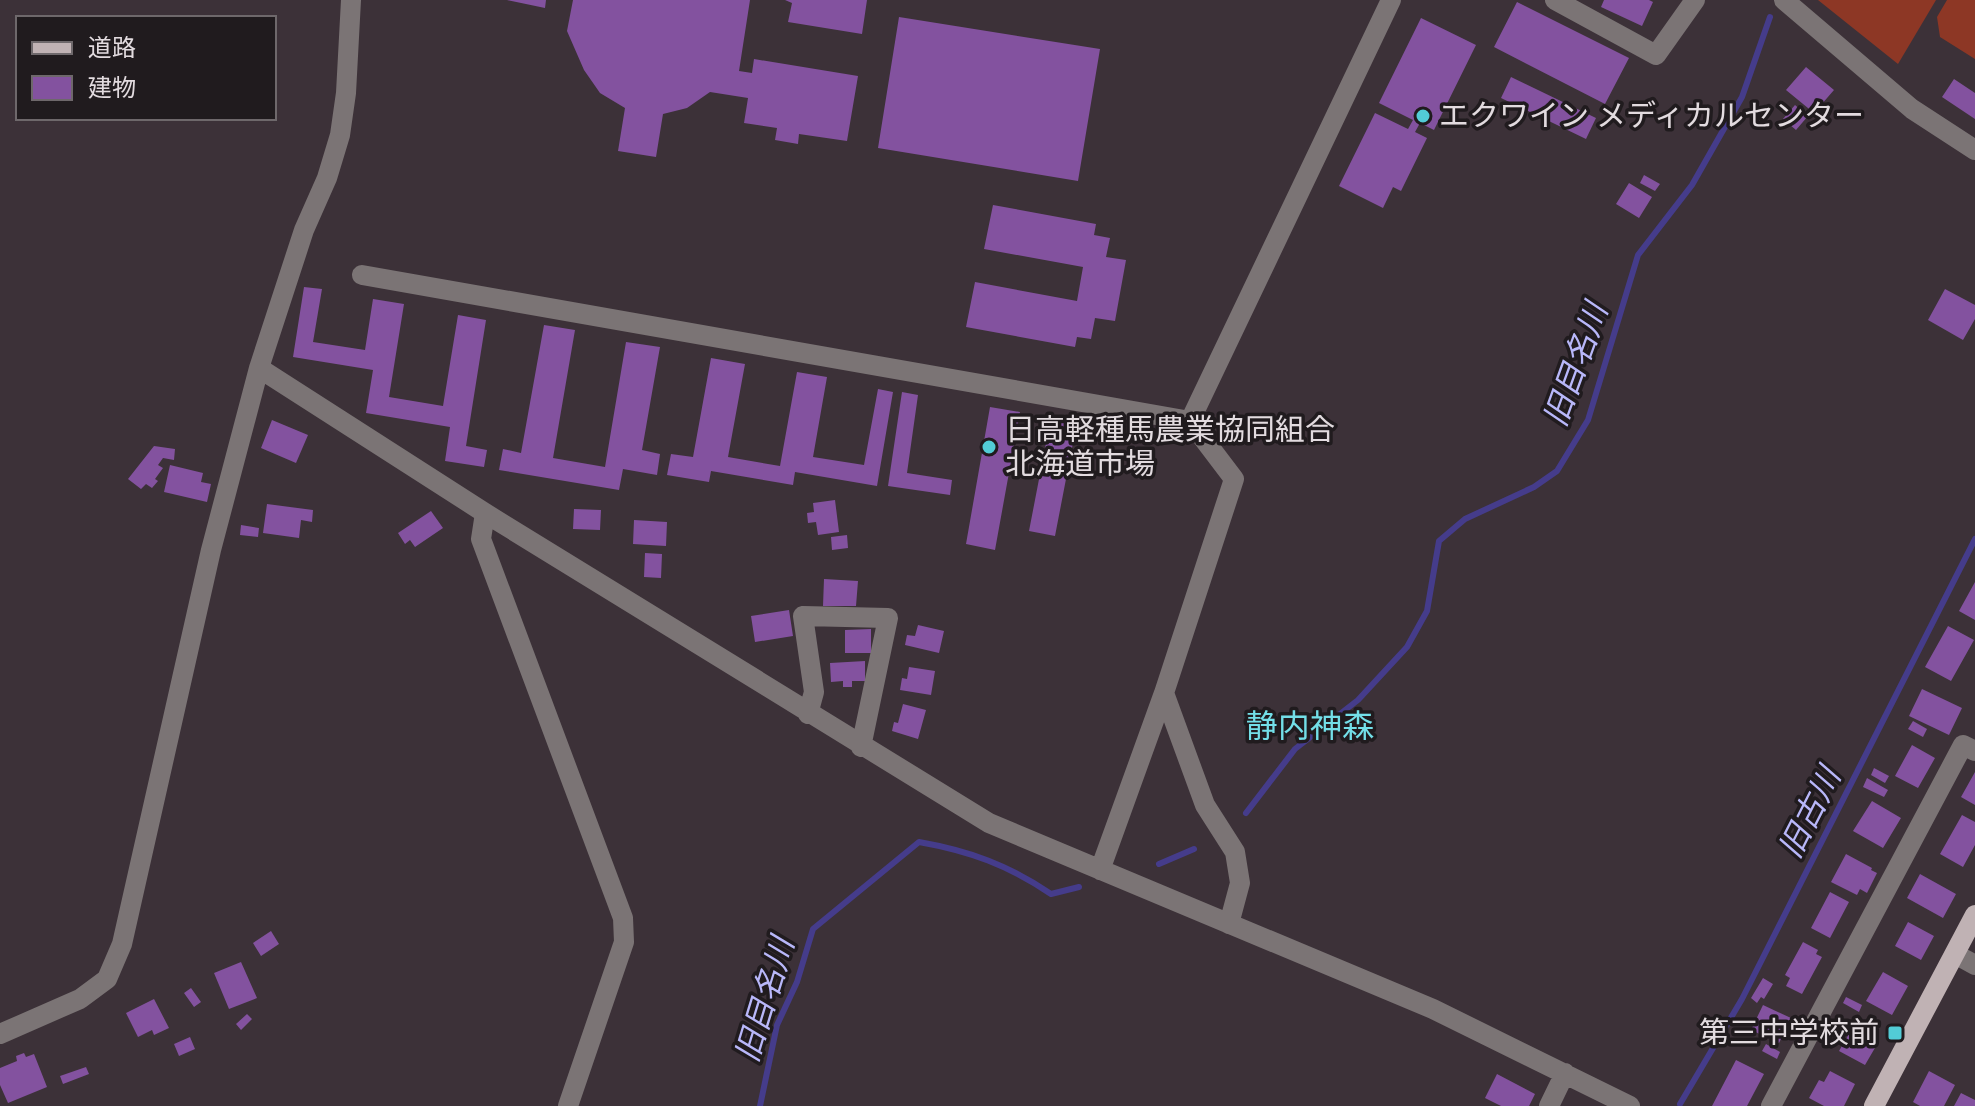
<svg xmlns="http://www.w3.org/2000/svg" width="1975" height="1106" viewBox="0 0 1975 1106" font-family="Karla,'Noto Sans JP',sans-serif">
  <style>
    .green { fill: #8d3725 }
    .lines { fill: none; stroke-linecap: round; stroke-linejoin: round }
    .stream { stroke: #453c8b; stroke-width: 6 }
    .building { fill: #83529f }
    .minor { stroke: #7b7475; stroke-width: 20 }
    .major { stroke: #c0b2b4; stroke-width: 20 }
    .poi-dot { fill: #52ccd6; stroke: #201b1e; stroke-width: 3 }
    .labels { text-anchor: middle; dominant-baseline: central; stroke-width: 7; stroke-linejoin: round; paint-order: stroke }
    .poi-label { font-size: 30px; fill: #e2dbdf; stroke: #201b1e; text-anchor: start }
    .water-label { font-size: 32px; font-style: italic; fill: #b8b7f9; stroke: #201b1e }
    .neighbourhood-label { font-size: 32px; fill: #73dfe8; stroke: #201b1e }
  </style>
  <rect width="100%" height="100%" fill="#3c3138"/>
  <!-- green -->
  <path class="green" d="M1818,0h118l-38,64z
    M1947,0h28v59l-35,-22 -3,-20z"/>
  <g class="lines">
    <!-- stream -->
    <path class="stream" d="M1246,813l49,-64 63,-49 49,-53 20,-36 12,-70 26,-22 69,-32 23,-16 31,-51 50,-165 54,-70 50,-88 28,-80
      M1159,864l35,-15
      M1680,1104l62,-105 233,-460
      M760,1106l17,-81 20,-43 16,-53 106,-87c51,9 89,23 132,52l28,-7"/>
  </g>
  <!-- building -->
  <path class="building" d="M507,0h39l-1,8z
    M573,0h177l-11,71 13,2 2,-14 104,17 -11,65 -48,-7 -1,10 -23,-4 2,-12 -33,-5 4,-25 -38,-6 -23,16 -24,6 -7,43 -38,-6 7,-43 -25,-15 -16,-23 -17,-39z
    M785,0h82l-5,34 -74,-12 4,-19z
    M1604,0h45l4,2 -11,24 -41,-19z
    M1517,2l112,56 -24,46 -111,-57z
    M899,17l201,32 -22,132 -200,-33z
    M1421,18l55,27 -42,85 -14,-7 -5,9 12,6 -26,53 -8,-4 -10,21 -44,-22 36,-73 33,16 5,-9 -34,-17z
    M1806,67l28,23 -20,23 -28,-23z
    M1511,77l85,41 -10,21 -85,-41z
    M1954,79l21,14v26l-33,-22z
    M1795,105l13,11 -12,14 -13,-11z
    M1644,175l16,9 -5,7 -15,-8z
    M1629,183l23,14 -13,21 -23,-14z
    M993,205l103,19 -2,11 16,3 -4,19 20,3 -11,61 -20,-3 -4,21 -14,-2 -2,10 -109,-20 9,-45 102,19 6,-34 -99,-18z
    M304,287l18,2 -9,53 52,8 8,-51 31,5 -15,93 54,9 15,-91 28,5 -20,126 21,4 -3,17 -39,-6 5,-34 -84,-14 7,-43 -80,-13z
    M1945,289l30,16v14l-12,21 -35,-20z
    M544,325l31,5 -22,128 52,9 21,-125 34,5 -18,103 18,4 -3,21 -34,-6 -4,21 -120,-20 4,-21 18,4z
    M711,358l34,6 -17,93 52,9 17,-94 30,5 -14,80 51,8 14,-76 15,3 -16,94 -82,-14 -2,13 -82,-14 -2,11 -42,-7 4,-21 22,3z
    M902,392l16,3 -11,78 45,7 -2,15 -62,-9z
    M990,407l30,5 -25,138 -29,-6z
    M1051,417l26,5 -22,114 -26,-5z
    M272,420l36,15 -12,28 -35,-15z
    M154,446l21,3 -1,11 -11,-2 -5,7 5,3 -8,11 3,2 -6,7 -6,-4 -5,5 -13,-10z
    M170,465l33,8 -2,9 10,2 -4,18 -43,-10z
    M835,500l4,32 -21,3 -2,-13 -8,1 -1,-10 7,-1 -1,-9z
    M267,504l46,6 -1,12 -11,-2 -2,18 -36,-5z
    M574,509l27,1 -1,20 -27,-1z
    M431,511l12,17 -28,19 -5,-7 -5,4 -7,-11z
    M634,520l33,2 -1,24 -33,-2z
    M241,525l18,3 -1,9 -18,-2z
    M847,535l1,13 -16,2 -1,-13z
    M645,553l17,1 -1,24 -17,-1z
    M824,579l34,2 -2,25h-33z
    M1975,582v38l-16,-9z
    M789,610l4,26 -38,6 -4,-26z
    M918,625l26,6 -5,22 -34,-8 2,-10 8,1z
    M1948,626l26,14 -23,41 -26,-14z
    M871,629v24h-26v-23z
    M865,661v20h-13v6h-9v-6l-12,1 -1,-19z
    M909,667l26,4 -4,24 -31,-5 2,-12 5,1z
    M1922,689l40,19 -13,27 -40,-19z
    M903,704l23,6 -8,29 -26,-8 2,-9 4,1z
    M1913,721l14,8 -4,8 -15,-8z
    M1912,745l23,13 -17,30 -23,-12z
    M1874,768l15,8 -4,7 -14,-8z
    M1975,772v33l-14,-8z
    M1867,778l21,12 -4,7 -21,-10z
    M1872,801l29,17 -18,30 -30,-17z
    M1962,815l13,7v23l-12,22 -23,-13z
    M1846,854l26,14 -1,2 6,3 -10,20 -7,-4 -3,6 -26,-13z
    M1920,874l36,20 -13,24 -36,-20z
    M1830,892l19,10 -19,36 -19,-10z
    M1908,922l26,14 -13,24 -26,-14z
    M271,931l8,13 -18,12 -8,-13z
    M1803,942l15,8 -2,4 6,3 -20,37 -16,-8 4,-8 -5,-3z
    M241,962l16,36 -28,11 -15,-36z
    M1883,972l25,14 -16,29 -26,-14z
    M1763,978l10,6 -9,15 -3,-2 -4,6 -6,-5z
    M191,988l10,14 -7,5 -10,-14z
    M1846,997l16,8 -3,7 -16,-9z
    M154,999l15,29 -15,7 -2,-5 -14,7 -12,-24z
    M1763,1005l28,13 -12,25 -28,-13z
    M247,1014l5,5 -11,11 -5,-6z
    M1853,1027l26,14 -14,24 -26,-14z
    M190,1037l5,12 -16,7 -5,-12z
    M1766,1044l14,8 -3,7 -15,-8z
    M24,1053l2,4 8,-3 13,33 -39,16 -8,-18v-17l17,-7 -1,-5z
    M1736,1060l28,14 -17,32h-35z
    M86,1067l3,7 -26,10 -3,-8z
    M1830,1071l25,13 -11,22h-20l-15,-8 10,-18 5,2z
    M1929,1071l26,14 -11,21h-24l-7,-4z
    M1497,1074l38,20 -6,12h-28l-16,-8z
    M1961,1093l14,7v6h-21z"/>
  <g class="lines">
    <!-- minor -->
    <path class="minor" d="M1555,0l101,55 39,-55
      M1784,0l128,109 63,41
      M362,275l828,146 201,-421
      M259,368l226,145 504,310 444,186 197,97
      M1190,421l44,58 -70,214 41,112 30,47 5,31 -11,41
      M485,513l-4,26 142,379 1,24 -56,164
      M808,714l6,-22 -11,-76 85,2 -27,129
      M1100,870l64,-177
      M1955,954l20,11
      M0,1034l80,-35 27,-20 15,-35 89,-394 48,-182 45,-138 23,-52 13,-43 6,-42 5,-93
      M1549,1106l16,-33
      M1771,1106l192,-361 12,6"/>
    <!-- major -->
    <path class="major" d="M1874,1106l101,-191"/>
  </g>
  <!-- markers -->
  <g class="poi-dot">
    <circle cx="1423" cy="116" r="8"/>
    <circle cx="989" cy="447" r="8"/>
    <rect x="1887" y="1025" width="16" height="16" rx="4"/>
  </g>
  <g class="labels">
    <!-- poi labels -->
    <g class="poi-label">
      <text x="1439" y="116">エクワイン メディカルセンター</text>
      <text x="1005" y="430">日高軽種馬農業協同組合<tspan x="1005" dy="34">北海道市場</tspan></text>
      <text x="1879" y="1033" text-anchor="end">第三中学校前</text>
    </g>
    <!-- water labels -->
    <g class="water-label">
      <text transform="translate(1576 365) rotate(-70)">旧目名川</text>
      <text transform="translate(1810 813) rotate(-63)">旧古川</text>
      <text transform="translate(765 1000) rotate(-73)">旧目名川</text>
    </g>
    <!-- neighbourhood labels -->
    <g class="neighbourhood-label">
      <text x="1310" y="726">静内神森</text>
    </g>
  </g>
  <!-- legend -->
  <rect x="16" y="16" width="260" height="104" fill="#201b1e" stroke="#6e686b" stroke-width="2"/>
  <rect x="32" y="42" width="40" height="12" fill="#c0b2b4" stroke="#6e686b" stroke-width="2"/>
  <text x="88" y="56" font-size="24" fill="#e2dbdf">道路</text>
  <rect x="32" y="76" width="40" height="24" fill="#83529f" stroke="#6e686b" stroke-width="2"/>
  <text x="88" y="96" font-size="24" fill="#e2dbdf">建物</text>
</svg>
